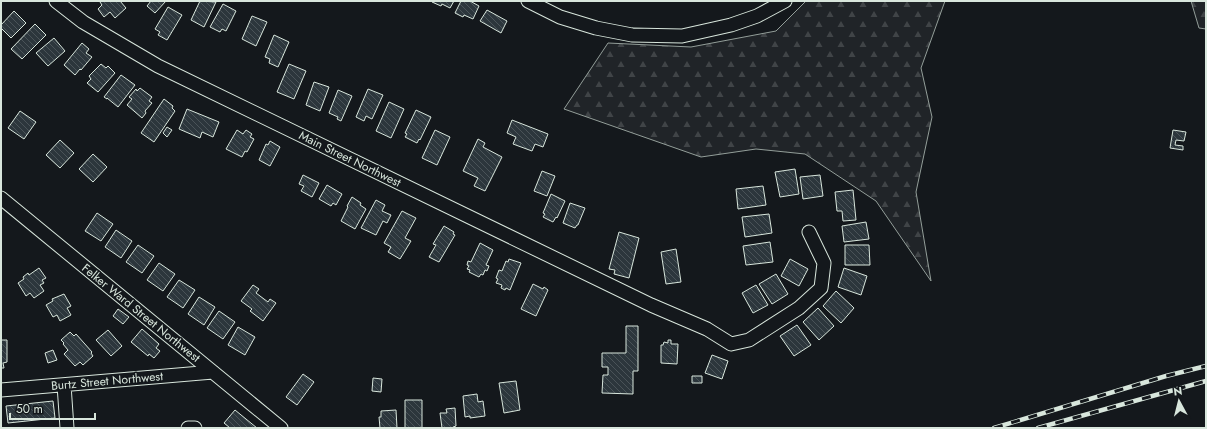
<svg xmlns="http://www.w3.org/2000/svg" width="1207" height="429" viewBox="0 0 1207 429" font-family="Jost,sans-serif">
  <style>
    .forest { fill: url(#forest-firs); stroke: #939e99 }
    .building { fill: url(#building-back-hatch); stroke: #d8e6dc }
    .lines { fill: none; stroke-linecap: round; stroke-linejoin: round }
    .minor-casing { stroke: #d8e6dc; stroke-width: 15 }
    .minor { stroke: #14181c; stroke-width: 13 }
    .rail-casing { stroke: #d8e6dc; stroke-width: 4.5 }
    .rail { stroke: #14181c; stroke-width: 3; stroke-dasharray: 9; stroke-linecap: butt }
    .labels { text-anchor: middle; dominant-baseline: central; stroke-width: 3; stroke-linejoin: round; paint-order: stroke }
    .street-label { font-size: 12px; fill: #d8e6dc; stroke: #14181c }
  </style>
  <defs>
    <pattern id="forest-firs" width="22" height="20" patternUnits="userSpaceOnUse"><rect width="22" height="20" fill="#202428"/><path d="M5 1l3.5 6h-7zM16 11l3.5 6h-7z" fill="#404447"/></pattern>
    <pattern id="building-back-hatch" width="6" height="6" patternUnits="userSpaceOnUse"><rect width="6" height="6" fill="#2c363c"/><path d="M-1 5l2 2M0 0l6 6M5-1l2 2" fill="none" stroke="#4a5358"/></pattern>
  </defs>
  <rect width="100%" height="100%" fill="#14181c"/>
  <!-- forest -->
  <path class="forest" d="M806,1h139l-24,67 11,49 -16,75 15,89 -55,-80 -71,-47 -49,-5 -55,8 -137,-48 44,-66 83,4 85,-16z
    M1191,1h15v28l-7,-1z"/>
  <!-- building -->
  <path class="building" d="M101,1h19l6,7 -11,10 -5,-6 -6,5 -6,-8 4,-4 -2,-3z
    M151,1h15l-11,12 -8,-7z
    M200,1l16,1 -12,25 -13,-7z
    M433,1h21l-4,7 -8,-4 -1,2 -9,-4z
    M461,1h9l9,5 -6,13 -9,-4 -1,2 -8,-4z
    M223,4l13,7 -10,20 -4,-2 -2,3 -10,-5z
    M168,7l14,8 -15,25 -9,-5 2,-3 -5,-3z
    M487,10l20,11 -6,12 -21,-12z
    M14,11l12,12 -15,15 -10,-10v-3z
    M252,16l15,6 -11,24 -14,-7z
    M35,24l11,11 -24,24 -11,-10z
    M274,35l15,7 -11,25 -9,-4 1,-4 -5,-2z
    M54,38l11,13 -17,15 -12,-13z
    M82,43l7,6 -3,4 6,4 -11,13 -1,-1 -5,6 -11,-10z
    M101,64l5,4 2,-2 7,7 -17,19 -11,-9 4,-4 -2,-3z
    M289,64l17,7 -12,28 -17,-7z
    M121,75l14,10 -17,22 -11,-9v1l-3,-2z
    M314,82l15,5 -9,24 -14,-6z
    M140,88l12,9 -3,4 3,2 -7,8 1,2 -4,5 -15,-13 5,-6 -3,-2 7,-8 1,2z
    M368,89l15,6 -11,24 -6,-3 -2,5 -8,-4z
    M338,90l14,6 -11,25 -4,-2 1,-2 -9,-4z
    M164,99l9,7 -1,2 3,3 -21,31 -13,-9z
    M389,102l15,7 -13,29 -15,-7z
    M187,109l32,13 -6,15 -11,-5 -2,6 -21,-9z
    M416,110l15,7 -11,23 -1,-1 -2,4 -12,-6 2,-3 -2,-1z
    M20,111l16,11 -12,17 -16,-11z
    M512,120l36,14 -5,13 -8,-3 -3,7 -19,-7 3,-7 -9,-4z
    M167,127l5,3 -5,7 -4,-4z
    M237,130l6,4 3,-4 6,4 -2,3 4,2 -7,13 -2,-1 -3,6 -16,-8z
    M435,130l15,7 -13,28 -15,-7z
    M1173,130l13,2 -2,9 -8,-1 -1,5 8,1v4l-13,-2z
    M478,139l7,4 -2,4 19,10 -17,34 -11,-5 4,-8 -15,-7z
    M60,140l14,13 -14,15 -14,-13z
    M270,141l10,6 -10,19 -11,-6 7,-16 2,1z
    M93,154l14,13 -14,15 -14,-13z
    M795,169l4,25 -19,3 -5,-25z
    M542,171l13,5 -8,20 -13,-5z
    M303,175l16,8 -7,14 -11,-6 3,-5 -5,-2z
    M820,175l3,21 -20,3 -3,-22z
    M327,185l15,9 -6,11 -3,-2 -2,3 -12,-7z
    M763,186l3,19 -28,4 -2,-20z
    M853,190l3,30 -13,1 -1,-10h-5l-2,-19z
    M551,194l14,7 -8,17 -1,-1 -3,5 -10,-5 2,-3 -2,-1z
    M352,197l9,6 -1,2 6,4 -11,20 -14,-8 7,-14 -1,-1z
    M376,200l9,5 -3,6 9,4 -4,8 -4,-2 -7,14 -15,-7z
    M570,203l15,5 -7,17h-1l-2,3 -12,-5z
    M402,211l14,7 -11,20 6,3 -11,18 -12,-7 3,-5 -7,-4z
    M97,213l16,11 -12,17 -16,-10z
    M769,214l3,19 -27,4 -3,-20z
    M866,222l3,17 -25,3 -2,-16z
    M444,226l10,6 -1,2 2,1 -16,27 -10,-5 7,-12 -3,-1z
    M116,230l16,11 -11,17 -16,-11z
    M619,232l20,6 -10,40 -15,-4 1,-4 -6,-1z
    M770,242l3,20 -27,3 -3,-19z
    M480,243l13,7 -7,15 3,1 -2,5 -2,-1 -2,5 -2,-1 -2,3 -10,-5 1,-2 -3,-1 2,-3 -2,-1 1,-4 3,1z
    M138,245l16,11 -12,17 -16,-11z
    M845,245h24l1,20h-25z
    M676,249l5,33 -15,2 -5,-32z
    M509,259l12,4 -11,27 -4,-2 -1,2 -4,-2 1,-3 -6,-2 2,-4 -2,-1 3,-8 3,1 4,-10 2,1z
    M790,259l18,10 -9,17 -18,-10z
    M159,263l16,11 -12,17 -16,-11z
    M39,268l7,10 -4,2 2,3 -4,2 4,6 -10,7 -4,-5 -4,3 -8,-13 6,-4 -1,-2 5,-4 1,2z
    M844,268l23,8 -6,19 -23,-8z
    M776,274l12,20 -16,10 -13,-20z
    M179,280l16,10 -12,18 -16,-11z
    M533,284l10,5 1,-2 4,3 -12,26 -15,-7z
    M253,285l6,4 -3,4 12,9 2,-3 6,4 -13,18 -13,-10 2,-2 -11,-8z
    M756,285l12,20 -15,8 -11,-20z
    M836,291l18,17 -13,15 -18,-17z
    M64,294l7,12 -4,2 4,7 -11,6 -3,-6 -4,2 -7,-12 7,-4 -1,-2z
    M199,297l16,10 -11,18 -16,-11z
    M818,308l16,18 -15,14 -16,-18z
    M118,309l11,8 -6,7 -10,-8z
    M219,311l16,11 -12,17 -16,-11z
    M797,325l14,20 -17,11 -14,-20z
    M626,326h12v45h-5v23l-31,-1 1,-18h5v-8h-6v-14h24z
    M238,327l17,10 -10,18 -17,-10z
    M142,329l17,15 -3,4 4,3 -6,7 -5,-4 -1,2 -17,-14z
    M108,330l14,16 -11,10 -15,-16z
    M70,332l4,4 2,-2 16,18 -1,1 2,3 -10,9 -3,-3 -5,4 -11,-12 4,-4 -5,-6 1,-1 -3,-3z
    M1,340h6v22l-4,1 1,5h-3z
    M668,340h3v4h7l-1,20 -16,-1v-18h2l1,-3 4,1z
    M53,350l4,10 -9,3 -3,-10z
    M712,355l16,6 -6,18 -17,-6z
    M303,374l11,8 -17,23 -11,-8z
    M692,376h10v7h-10z
    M373,378l9,1 -1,13 -9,-1z
    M516,381l4,29 -16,3 -5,-30z
    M477,394l1,8 5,-1 2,15 -15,2v-2l-5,1 -2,-21z
    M405,400h17v28h-17z
    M53,401l2,17 -47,5 -2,-17z
    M455,408l1,18 -3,1v1h-11l-2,-15h7l-1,-4z
    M235,410l22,18h-27l-6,-5z
    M396,410l1,18h-17l-1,-11h2v-6z"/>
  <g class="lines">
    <!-- minor casing -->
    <g class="minor-casing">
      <path id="minor" d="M56,1l27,21 75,44 493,239 56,24 24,15 18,-4 50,-32 22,-20 3,-25 -15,-31
        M528,1l32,16 36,11 36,7 50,1 49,-11 26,-9 28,-15
        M1,198l280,230
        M64,385l3,43
        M1,390l212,-18
        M188,428h7"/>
    </g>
    <!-- minor -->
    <use href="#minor" class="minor"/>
    <!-- rail casing -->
    <g class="rail-casing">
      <path id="rail" d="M994,428l172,-52 40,-10
        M1038,428l168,-47"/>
    </g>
    <!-- rail -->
    <use href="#rail" class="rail"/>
  </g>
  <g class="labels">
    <!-- street labels -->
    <g class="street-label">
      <text transform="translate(350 159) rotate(26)">Main Street Northwest</text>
      <text transform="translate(141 313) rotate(39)">Felker Ward Street Northwest</text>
      <text transform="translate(107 381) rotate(-5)">Burtz Street Northwest</text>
    </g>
  </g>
  <!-- border -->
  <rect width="1207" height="429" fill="none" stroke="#d8e6dc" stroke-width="4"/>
  <!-- north arrow -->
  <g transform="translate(1179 401) rotate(353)" stroke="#14181c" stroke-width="3" paint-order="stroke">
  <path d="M0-3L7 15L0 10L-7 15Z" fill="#d8e6dc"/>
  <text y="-6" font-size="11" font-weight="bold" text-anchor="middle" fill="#d8e6dc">N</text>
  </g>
  <!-- scale -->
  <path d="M10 413v6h85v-6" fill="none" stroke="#d8e6dc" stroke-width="2"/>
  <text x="16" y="413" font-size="12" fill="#d8e6dc" stroke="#14181c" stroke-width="3" paint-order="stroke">50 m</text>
</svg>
